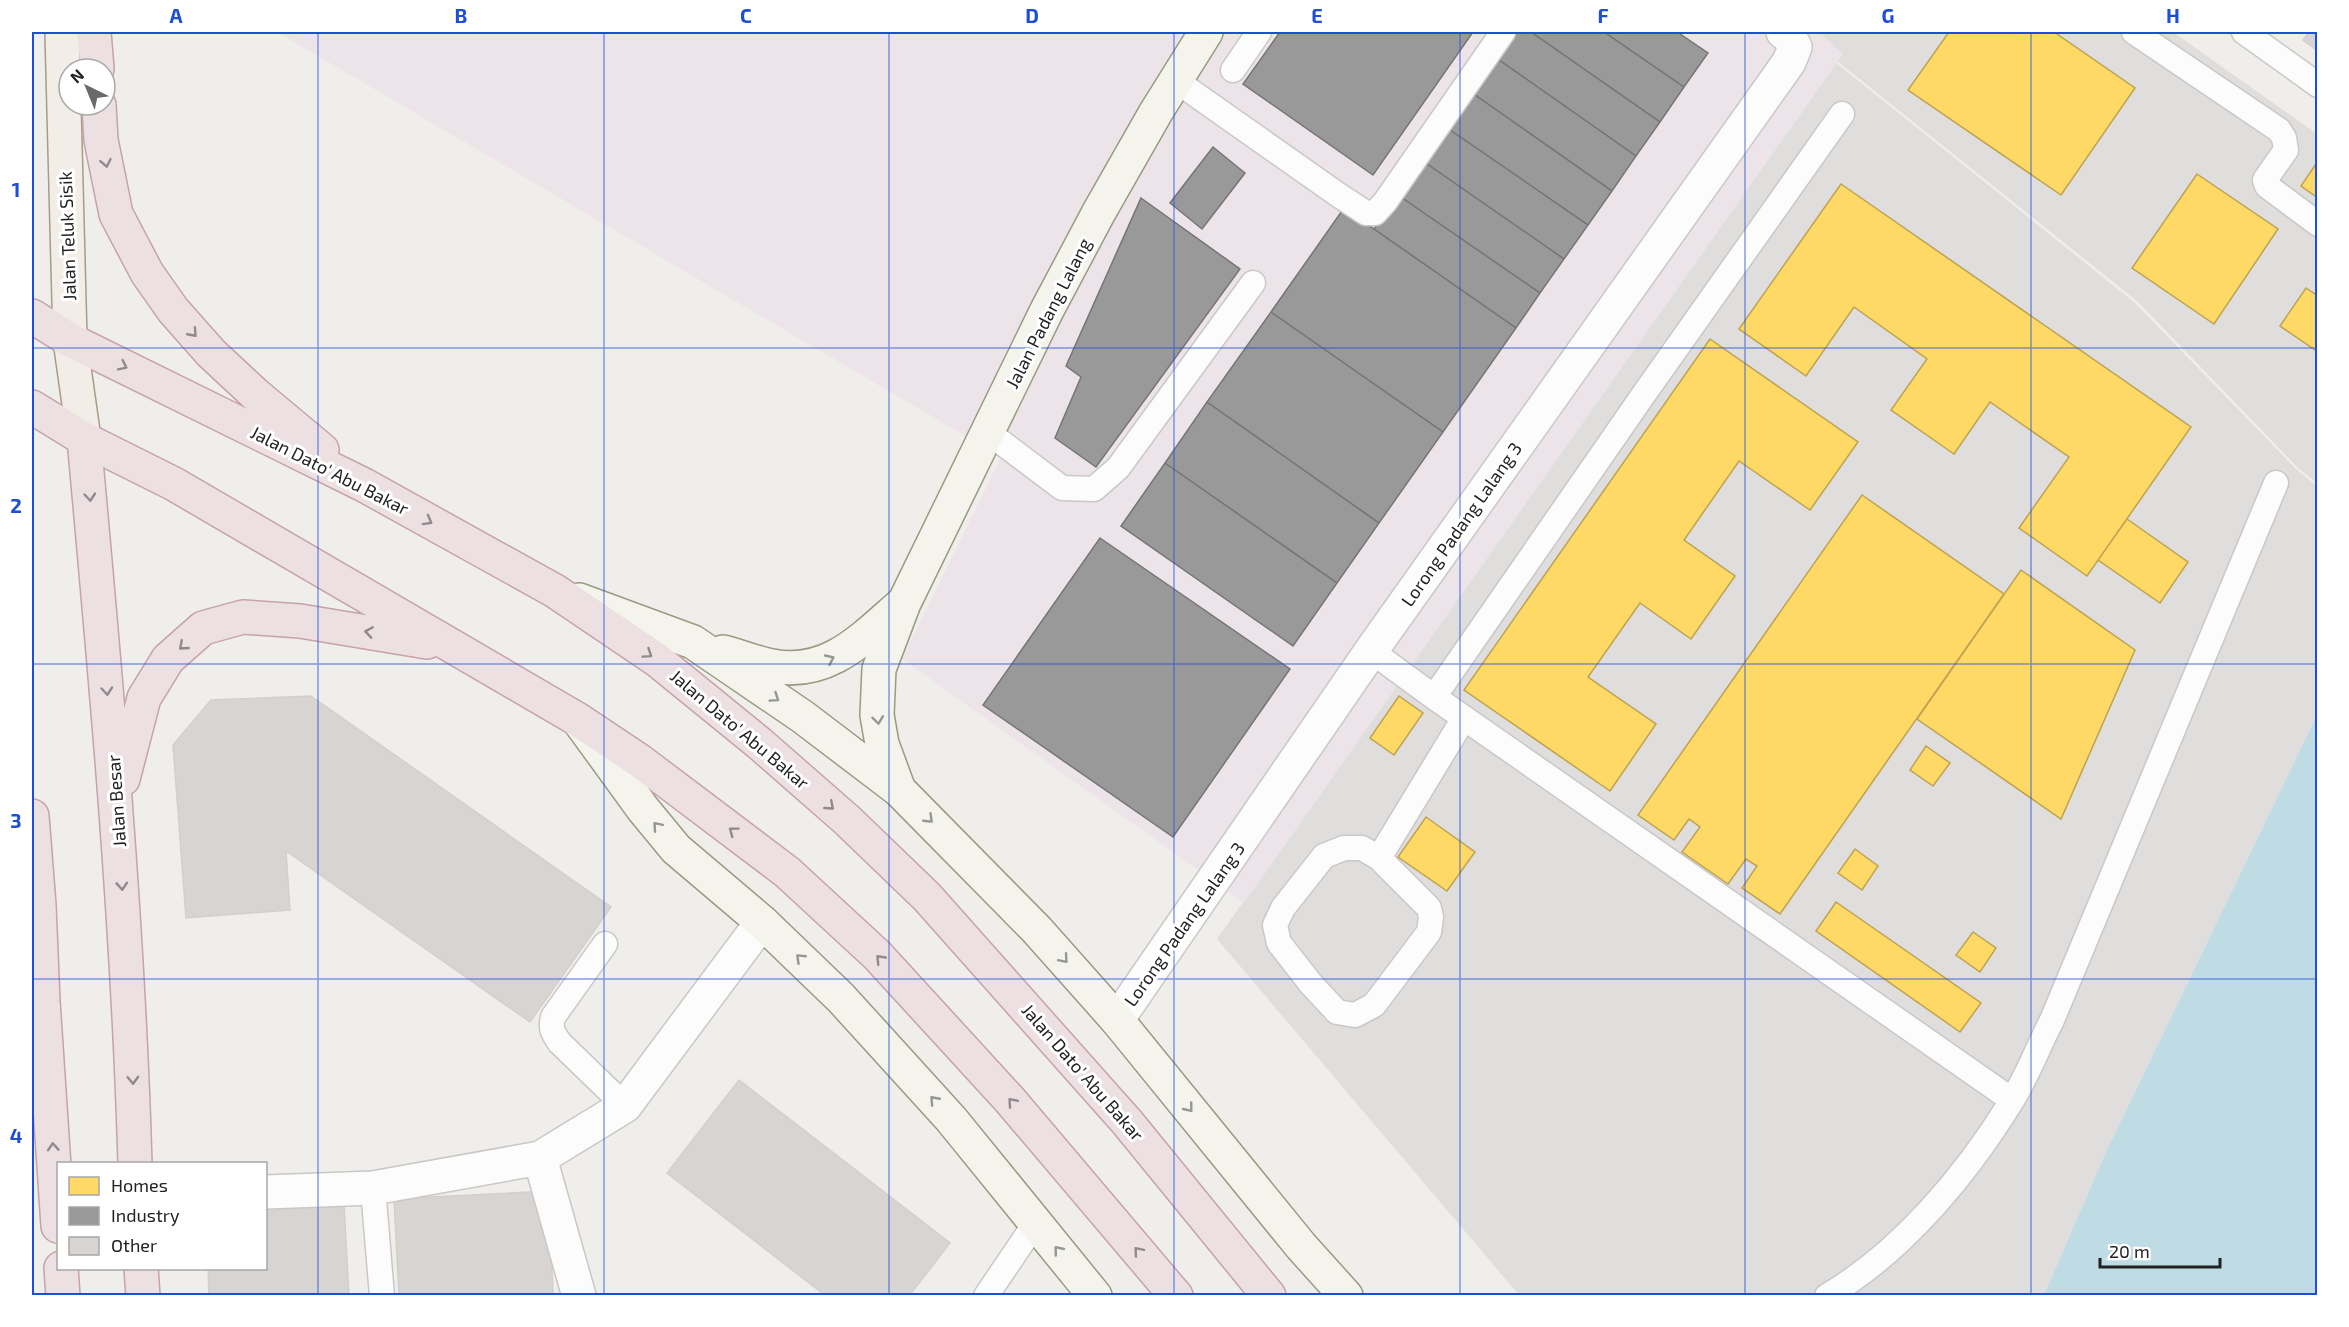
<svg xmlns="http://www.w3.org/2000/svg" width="2349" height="1327" viewBox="0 0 2349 1327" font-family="'Exo 2',sans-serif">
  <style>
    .residential { fill: #dfdedc }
    .industrial { fill: #ede4e9 }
    .water { fill: #bfdbe3 }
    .homes { fill: #ffd966; stroke: #bda252; stroke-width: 1.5 }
    .industry { fill: #999; stroke: #757575; stroke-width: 1.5 }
    .building { fill: #d7d4d2; stroke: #d3d0cc; stroke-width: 1.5 }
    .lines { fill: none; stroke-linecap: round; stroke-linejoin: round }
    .lane-casing { stroke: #c9c8c7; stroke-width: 27 }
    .street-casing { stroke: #c9c8c7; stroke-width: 36 }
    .secondary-casing { stroke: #999a82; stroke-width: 36 }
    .primary-casing { stroke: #a79c86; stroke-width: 36 }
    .highway-casing { stroke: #c5a2ac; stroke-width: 36 }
    .lane { stroke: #fdfcfc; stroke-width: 24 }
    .street { stroke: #fdfcfc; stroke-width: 33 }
    .secondary { stroke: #f4f4ed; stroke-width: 33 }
    .primary { stroke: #f3ede7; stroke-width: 33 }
    .highway { stroke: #ece0e2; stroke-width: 33 }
    .oneway { stroke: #918a8c }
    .oneway2 { stroke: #969692 }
    .grid { fill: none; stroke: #1d4ed8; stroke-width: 1.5; stroke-opacity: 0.55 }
    .labels { text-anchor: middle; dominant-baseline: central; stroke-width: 6; stroke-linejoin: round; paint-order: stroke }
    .street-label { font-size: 18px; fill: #222; stroke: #fff }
    .neatline { fill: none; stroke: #1d4ed8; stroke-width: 2 }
    .grid-label { font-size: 20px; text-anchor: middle; font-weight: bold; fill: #1d4ed8 }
  </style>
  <rect width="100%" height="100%" fill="#f0eeeb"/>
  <!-- residential -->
  <path class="residential" d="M1817,32h356l144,102v349l-18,-14 -162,-168 -326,-261z
    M1835,62l300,241 163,168 19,15v229l-211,437 -62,143h-525l-302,-356z"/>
  <!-- industrial -->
  <path class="industrial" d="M277,32h1542l24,22 -599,849 -342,-244 99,-202z"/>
  <!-- water -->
  <path class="water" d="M2317,715v580h-273l62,-143z"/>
  <!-- homes -->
  <path class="homes" d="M1949,32h105l81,56 -74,107 -153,-105z
    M2318,161v37l-17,-12z
    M2197,174l81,55 -64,95 -82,-56z
    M1841,184l350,243 -104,149 -68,-48 50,-71 -79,-55 -36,52 -63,-44 36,-51 -73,-52 -48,69 -67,-47z
    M2306,288l12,8v56l-38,-26z
    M1710,339l148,103 -48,68 -71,-49 -55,79 51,36 -44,63 -51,-36 -52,74 68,47 -46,67 -146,-101z
    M1862,495l142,99 -224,320 -38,-26 15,-22 -11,-7 -18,25 -46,-32 18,-25 -11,-8 -15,21 -36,-25z
    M2127,519l61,43 -28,41 -62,-43z
    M2021,570l114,80 -74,169 -144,-100z
    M1399,696l24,17 -29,42 -24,-17z
    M1926,746l24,17 -17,23 -23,-16z
    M1426,817l49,35 -28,39 -49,-34z
    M1855,849l23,17 -16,24 -24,-17z
    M1836,902l145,101 -21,29 -144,-101z
    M1973,932l23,16 -16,24 -24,-17z"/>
  <!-- industry -->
  <path class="industry" d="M1280,32h193l-100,143 -130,-91z
    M1513,32h18l129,90 -24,34 -141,-99z
    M1531,32h73l80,55 -24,35z
    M1604,32h73l31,21 -24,34z
    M1495,57l141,99 -24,35 -141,-99z
    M1471,92l141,99 -24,34 -142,-98z
    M1446,127l142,98 -24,34 -141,-98z
    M1213,147l32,26 -43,56 -32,-26z
    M1423,161l141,98 -24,34 -142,-98z
    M1398,195l142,98 -24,35 -142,-99z
    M1141,198l99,71 -144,198 -41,-29 26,-61 -15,-11z
    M1344,208l172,120 -73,104 -172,-120z
    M1271,312l172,120 -64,91 -172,-121z
    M1207,402l172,121 -42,60 -172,-120z
    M1165,463l172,120 -44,63 -172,-120z
    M1100,538l190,131 -117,168 -190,-132z"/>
  <!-- building -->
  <path class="building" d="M2309,32h9v19l-15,-11z
    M311,696l300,211 -81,115 -244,-171 4,59 -104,8 -13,-173 38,-45z
    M739,1080l211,163 -41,53h-83l-159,-123z
    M549,1191l4,105h-154l-5,-97z
    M344,1204l5,92h-140l-1,-28h58v-60z"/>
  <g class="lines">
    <!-- lane casing -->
    <g class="lane-casing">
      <path id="lane" d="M2134,32l145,98 5,8 2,12 -21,30 2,6 51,38
        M2244,32l74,53
        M1233,70l26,-38
        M1175,80l162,114 29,19h9l10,-11 118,-170
        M989,433l73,55 32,1 24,-21 135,-185
        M1371,651l63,46 578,403
        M1434,697l210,-303 198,-280
        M1344,848h18l17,10 50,50 2,9 -2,15 -55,73 -19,10 -18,-3 -26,-28 -32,-41 -4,-18 8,-17 41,-52z
        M1379,858l85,-140
        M605,944l-52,73c-3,12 0,16 7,26l65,63
        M373,1188l9,108
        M986,1296l50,-74
        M1827,1296c75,-44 139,-121 184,-194 16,-25 27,-55 41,-82l224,-537"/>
    </g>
    <!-- street casing -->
    <g class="street-casing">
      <path id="street" d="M1117,1020l254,-369 418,-589 6,-15 -6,-11 -6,-4
        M540,1158l39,138
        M266,1192l107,-4 167,-30 85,-52 137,-184"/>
    </g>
    <!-- secondary casing -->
    <g class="secondary-casing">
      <path id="secondary" d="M579,600l114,42 110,75 96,73 138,140 80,90 184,226 45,50
        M723,652c16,4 33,11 49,14 56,11 91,-28 129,-61
        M579,721l64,88 33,40 86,73 79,76 110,121 144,177
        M899,790l-17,-46 -5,-29 2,-46 25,-66 143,-293 52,-98 57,-100 50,-80"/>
    </g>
    <!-- primary casing -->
    <g class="primary-casing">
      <path id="primary" d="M62,32l8,308 14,99"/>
    </g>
    <!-- highway casing -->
    <g class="highway-casing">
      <path id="highway" d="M94,32l3,37
        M99,105l2,35 15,74 31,59 26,37 38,43 44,41 67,56
        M32,316l38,24 294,145 191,106 102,69 102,83 88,77 80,77 200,225 142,174
        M32,407l52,32 90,45 403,235 63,42 147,111 90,83 132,144 167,197
        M84,439c22,241 44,482 51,725
        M123,779l21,-81 24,-39 35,-31 40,-11 57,4 127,21
        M32,816l7,89 4,96 15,225
        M61,1268l2,28
        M141,1268l2,28"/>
    </g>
    <!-- lane -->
    <use href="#lane" class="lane"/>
    <!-- street -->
    <use href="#street" class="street"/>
    <!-- secondary -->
    <use href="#secondary" class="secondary"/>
    <!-- primary -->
    <use href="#primary" class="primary"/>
    <!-- highway -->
    <use href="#highway" class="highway"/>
  </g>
  <!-- one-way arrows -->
  <defs><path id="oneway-chevron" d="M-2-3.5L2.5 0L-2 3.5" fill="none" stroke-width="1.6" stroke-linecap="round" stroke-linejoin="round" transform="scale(1.5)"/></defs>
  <g class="oneway">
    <use href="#oneway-chevron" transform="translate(106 163) rotate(79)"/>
    <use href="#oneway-chevron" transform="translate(193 333) rotate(48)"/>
    <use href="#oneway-chevron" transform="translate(123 366) rotate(26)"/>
    <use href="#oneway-chevron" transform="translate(90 497) rotate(85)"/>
    <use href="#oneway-chevron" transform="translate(428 521) rotate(29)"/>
    <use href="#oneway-chevron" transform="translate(369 632) rotate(-171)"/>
    <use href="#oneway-chevron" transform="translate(183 646) rotate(139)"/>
    <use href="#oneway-chevron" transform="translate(648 654) rotate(34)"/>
    <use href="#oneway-chevron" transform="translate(107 691) rotate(85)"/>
    <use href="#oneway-chevron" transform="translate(830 806) rotate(41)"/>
    <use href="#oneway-chevron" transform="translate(733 831) rotate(-143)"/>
    <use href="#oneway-chevron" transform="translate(122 886) rotate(86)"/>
    <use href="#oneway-chevron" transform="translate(880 959) rotate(-134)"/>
    <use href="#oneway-chevron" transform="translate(133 1080) rotate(88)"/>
    <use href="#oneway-chevron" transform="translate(1012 1102) rotate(-131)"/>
    <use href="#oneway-chevron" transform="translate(53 1147) rotate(-94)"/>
    <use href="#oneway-chevron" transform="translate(1138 1251) rotate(-130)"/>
  </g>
  <g class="oneway2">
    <use href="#oneway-chevron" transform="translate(830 659) rotate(-25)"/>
    <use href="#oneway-chevron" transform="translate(775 698) rotate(34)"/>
    <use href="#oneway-chevron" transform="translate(878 720) rotate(83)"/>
    <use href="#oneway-chevron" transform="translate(929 819) rotate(44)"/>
    <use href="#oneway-chevron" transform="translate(657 826) rotate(-131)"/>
    <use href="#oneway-chevron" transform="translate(800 958) rotate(-136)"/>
    <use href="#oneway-chevron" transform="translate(1064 959) rotate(49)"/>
    <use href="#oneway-chevron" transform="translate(934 1100) rotate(-132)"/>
    <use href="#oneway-chevron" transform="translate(1189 1108) rotate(51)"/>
    <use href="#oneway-chevron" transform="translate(1058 1250) rotate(-129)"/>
  </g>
  <!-- grid -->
  <path class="grid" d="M318,32v1264M604,32v1264M889,32v1264M1174,32v1264M1460,32v1264M1745,32v1264M2031,32v1264M32,348h2286M32,664h2286M32,979h2286"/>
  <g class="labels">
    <!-- street labels -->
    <g class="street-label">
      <text transform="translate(67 236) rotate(-92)">Jalan Teluk Sisik</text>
      <text transform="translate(1048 313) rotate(-63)">Jalan Padang Lalang</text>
      <text transform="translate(330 470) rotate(27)">Jalan Dato' Abu Bakar</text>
      <text transform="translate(1461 524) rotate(-55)">Lorong Padang Lalang 3</text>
      <text transform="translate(740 729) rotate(40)">Jalan Dato' Abu Bakar</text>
      <text transform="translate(116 801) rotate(-94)">Jalan Besar</text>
      <text transform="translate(1184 924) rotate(-55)">Lorong Padang Lalang 3</text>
      <text transform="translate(1083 1072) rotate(49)">Jalan Dato' Abu Bakar</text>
    </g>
  </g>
  <!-- border -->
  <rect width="2349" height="1327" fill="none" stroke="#ffffff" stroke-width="66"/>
  <!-- legend -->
  <rect x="57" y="1162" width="210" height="108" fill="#ffffff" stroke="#a7a7a7" stroke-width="1.5"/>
  <rect x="69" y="1177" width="30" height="18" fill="#ffd966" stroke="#a7a7a7" stroke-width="1.5"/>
  <text x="111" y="1192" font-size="18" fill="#222222">Homes</text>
  <rect x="69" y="1207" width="30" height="18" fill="#999999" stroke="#a7a7a7" stroke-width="1.5"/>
  <text x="111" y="1222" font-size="18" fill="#222222">Industry</text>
  <rect x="69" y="1237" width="30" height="18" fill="#d7d4d2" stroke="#a7a7a7" stroke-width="1.5"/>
  <text x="111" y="1252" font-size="18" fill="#222222">Other</text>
  <!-- north arrow -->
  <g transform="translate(87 87) rotate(317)"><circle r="28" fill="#ffffff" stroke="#a7a7a7" stroke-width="1.5"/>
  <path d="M0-4.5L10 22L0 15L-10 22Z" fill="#6a6968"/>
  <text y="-9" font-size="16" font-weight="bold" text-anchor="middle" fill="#222222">N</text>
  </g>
  <!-- scale -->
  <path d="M2100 1258v9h120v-9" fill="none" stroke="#222222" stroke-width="3"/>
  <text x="2109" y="1258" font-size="18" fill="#222222" stroke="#ffffff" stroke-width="4.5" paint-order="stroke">20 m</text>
  <rect x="33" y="33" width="2283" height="1261" class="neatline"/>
  <g class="grid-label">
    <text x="176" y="23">A</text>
    <text x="461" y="23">B</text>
    <text x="746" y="23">C</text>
    <text x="1032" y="23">D</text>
    <text x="1317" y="23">E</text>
    <text x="1603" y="23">F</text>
    <text x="1888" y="23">G</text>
    <text x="2173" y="23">H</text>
    <text x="16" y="197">1</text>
    <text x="16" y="513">2</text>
    <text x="16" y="828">3</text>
    <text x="16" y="1143">4</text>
  </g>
</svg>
